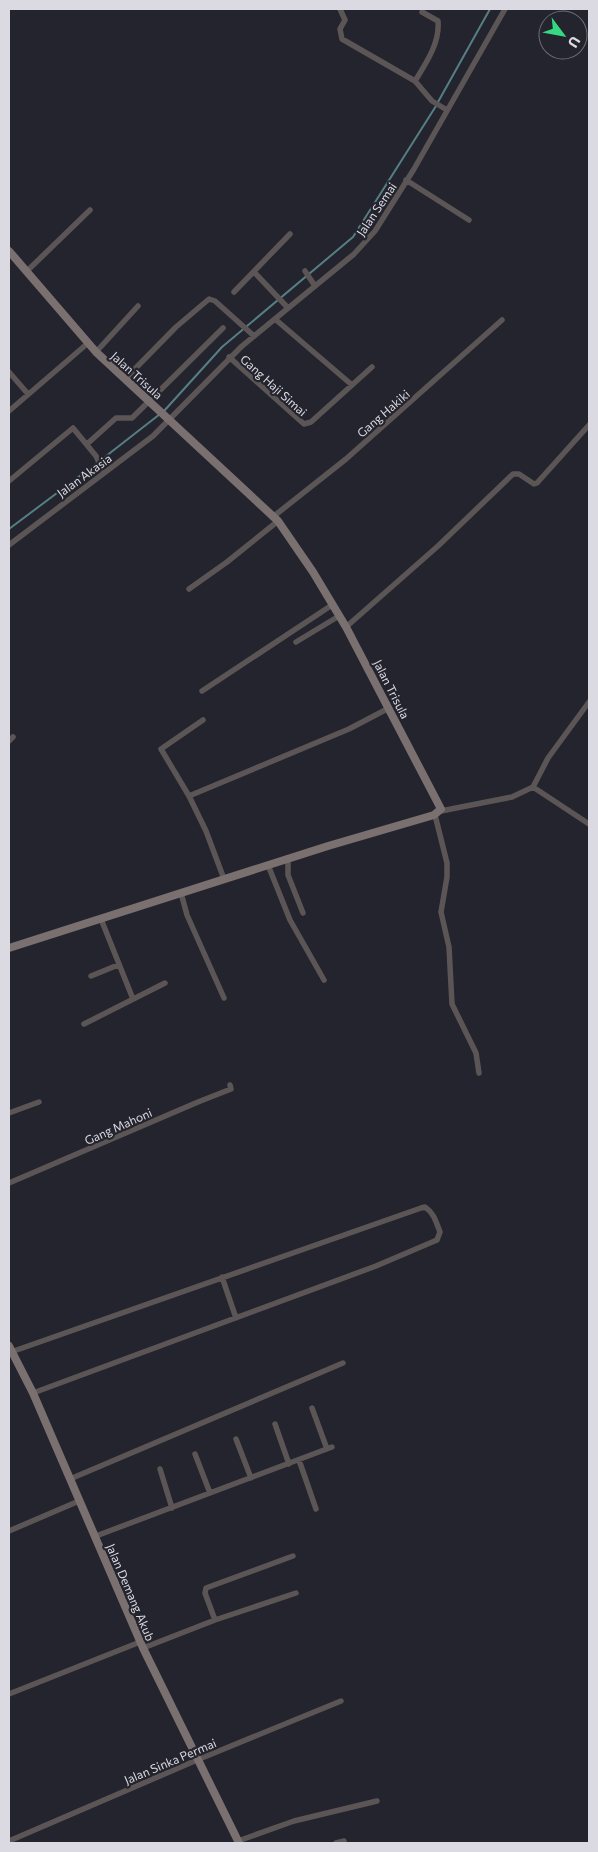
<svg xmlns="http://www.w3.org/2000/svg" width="598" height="1852" viewBox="0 0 598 1852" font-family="Commissioner,sans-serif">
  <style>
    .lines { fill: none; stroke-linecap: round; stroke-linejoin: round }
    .stream { stroke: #557f84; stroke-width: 2 }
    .street { stroke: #5c5555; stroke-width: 5.5 }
    .secondary { stroke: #7b7070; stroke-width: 8 }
    .labels { text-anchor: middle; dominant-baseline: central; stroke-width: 4.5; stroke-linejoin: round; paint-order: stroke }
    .street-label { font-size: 12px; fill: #dbdae2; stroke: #24242e }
  </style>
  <rect width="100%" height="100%" fill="#24242e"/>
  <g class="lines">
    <!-- stream -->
    <path class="stream" d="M438,102l52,-93
      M164,411l58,-64 131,-110 83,-131
      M101,460l59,-46
      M9,529l88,-66"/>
    <!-- street -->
    <path class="street" d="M340,9l5,11 -5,9 2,10 73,42 17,20 15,9
      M415,81c11,-18 25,-38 23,-60l-16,-9
      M406,180l63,40
      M27,271l63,-61
      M305,271l10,15
      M254,272l34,36
      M234,292l56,-58
      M275,319l77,66
      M96,352l42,-46
      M229,357l75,67 7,-2 61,-55
      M9,372l19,22
      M125,379l51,-52 33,-28 6,2 39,35
      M9,411l79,-68
      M87,444l29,-26h16l91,-90
      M9,481l64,-53 23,28 8,17
      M274,516l72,-57 156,-139
      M9,545l144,-109 89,-90 112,-92 21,-23 39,-62 91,-160
      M189,589l38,-27 51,-41
      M346,627l92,-81 75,-72h6l15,10 3,-1 52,-58
      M296,642l43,-26
      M202,691l130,-86
      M203,720l-42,29 28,47 17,35 18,48
      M9,741l4,-4
      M533,787l56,37
      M189,796l160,-67 40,-21
      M441,811l71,-14 21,-10 15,-29 41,-56
      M435,815l12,48v14l-6,35 8,35 3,57 24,49 3,20
      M288,859v16l15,38
      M268,865l22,55 34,60
      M181,893l6,22 37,83
      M101,919l32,80
      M91,976l27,-11
      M84,1024l81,-41
      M9,1113l30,-11
      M9,1183l189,-81 33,-13 -1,-4
      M222,1277l14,41
      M11,1352l410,-144 4,-1c9,6 11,15 15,25l-3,8 -61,26 -343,127
      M312,1408l15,41
      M275,1424l14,40
      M236,1439l15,39
      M195,1454l15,39
      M299,1460l17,49
      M160,1469l12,39
      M70,1479l273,-116
      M9,1531l70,-30
      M96,1536l236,-89
      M215,1620l-10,-27 1,-5 87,-32
      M143,1648l72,-28 81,-27
      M9,1694l131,-52
      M9,1841l188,-81 144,-59
      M238,1841l56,-20 83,-20
      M336,1843l8,-2"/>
    <!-- secondary -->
    <path class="secondary" d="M9,251l87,101 182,169 35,51 33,55 95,182 -7,6 -106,31 -319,102
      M9,1346l24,47 110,255 96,195"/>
  </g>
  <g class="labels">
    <!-- street labels -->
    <g class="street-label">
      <text transform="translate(376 209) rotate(-56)">Jalan Semai</text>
      <text transform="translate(137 375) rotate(42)">Jalan Trisula</text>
      <text transform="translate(274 385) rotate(42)">Gang Haji Simai</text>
      <text transform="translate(383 413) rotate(-41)">Gang Hakiki</text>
      <text transform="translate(84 475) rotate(-36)">Jalan Akasia</text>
      <text transform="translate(392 689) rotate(63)">Jalan Trisula</text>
      <text transform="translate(118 1126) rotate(-24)">Gang Mahoni</text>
      <text transform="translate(131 1592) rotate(67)">Jalan Demang Akub</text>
      <text transform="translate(170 1761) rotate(-23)">Jalan Sinka Permai</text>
    </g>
  </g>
  <!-- border -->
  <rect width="598" height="1852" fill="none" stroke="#dbdae2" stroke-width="20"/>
  <!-- north arrow -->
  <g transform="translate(563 35) rotate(122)"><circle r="24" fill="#24242e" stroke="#6d6d76"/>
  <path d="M0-4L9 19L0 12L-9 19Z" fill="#36d881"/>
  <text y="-8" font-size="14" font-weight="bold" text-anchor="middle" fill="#dbdae2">U</text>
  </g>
</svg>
